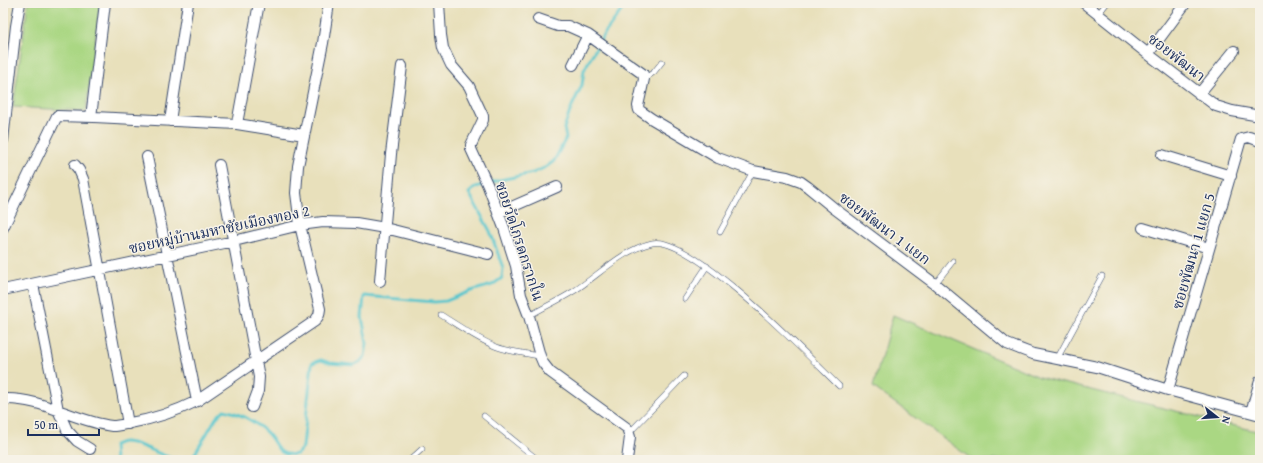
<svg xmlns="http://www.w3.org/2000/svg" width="1263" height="463" viewBox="0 0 1263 463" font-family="'Gentium Book Plus','Noto Serif Thai',serif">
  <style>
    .green { fill: #aad783; stroke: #628370 }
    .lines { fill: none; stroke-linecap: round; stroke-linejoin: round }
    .stream { stroke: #58c6cd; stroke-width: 3 }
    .service-casing { stroke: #3a4a6c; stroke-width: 6 }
    .minor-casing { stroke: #3a4a6c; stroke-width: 12 }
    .service { stroke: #fff; stroke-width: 5 }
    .minor { stroke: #fff; stroke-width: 10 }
    .labels { text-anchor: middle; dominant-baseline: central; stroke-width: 3; stroke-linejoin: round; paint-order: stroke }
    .street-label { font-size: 15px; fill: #1b2f5e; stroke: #f7f3e8 }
  </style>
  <rect width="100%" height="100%" fill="#f7f3e8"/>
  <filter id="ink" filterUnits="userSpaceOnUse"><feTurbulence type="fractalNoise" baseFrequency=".025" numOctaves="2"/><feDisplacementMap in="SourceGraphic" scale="8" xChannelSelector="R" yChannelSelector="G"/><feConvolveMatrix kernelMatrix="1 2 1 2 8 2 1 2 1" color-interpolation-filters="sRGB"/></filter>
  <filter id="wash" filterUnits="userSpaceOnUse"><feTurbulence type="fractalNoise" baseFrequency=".012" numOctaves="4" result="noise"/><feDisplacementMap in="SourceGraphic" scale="16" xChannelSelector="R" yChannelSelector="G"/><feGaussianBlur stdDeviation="0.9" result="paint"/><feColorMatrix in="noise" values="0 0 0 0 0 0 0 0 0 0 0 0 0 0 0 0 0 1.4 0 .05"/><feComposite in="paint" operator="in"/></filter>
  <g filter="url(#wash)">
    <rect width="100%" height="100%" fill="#e8e0bb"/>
    <!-- green -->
    <path class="green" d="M28,3h72l-14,108 -73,-4z
      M893,315l146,62 221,55v28h-287l-100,-73z"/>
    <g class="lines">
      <!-- stream -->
      <path class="stream" d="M115,460l-1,-15c3,-1 6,-3 9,-3 14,-1 40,15 55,18
        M189,460l4,-3 23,-39 8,-8c16,3 29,10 41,21 13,11 10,27 32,23l6,-7 9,-84 9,-3 9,3 24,2 6,-3 5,-6 2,-12 -5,-27 2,-21 70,6 12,-1 25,-10 21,-6 10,-7 1,-10 -13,-37 -21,-38 7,-6 24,-7 33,-7 13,-6 8,-6 12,-23 -2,-10 8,-22 10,-21 2,-15 18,-33 25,-34"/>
    </g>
  </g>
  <g filter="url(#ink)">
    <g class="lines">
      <!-- service casing -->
      <g class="service-casing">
        <path id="service" d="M1098,14l9,-11
          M644,79l10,-7 8,-10
          M720,232l33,-61
          M935,284l18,-23
          M685,299l22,-33
          M441,315c18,11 36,24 56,32 14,5 28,6 42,9
          M529,316c15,-9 31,-16 45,-25 25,-16 48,-41 78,-48 39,-9 158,115 187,143
          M1057,359l45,-83
          M484,416l54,44
          M630,432l54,-56
          M410,460l12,-11"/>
      </g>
      <!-- minor casing -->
      <g class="minor-casing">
        <path id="minor" d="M439,3l2,32 2,13 8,17 18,21 14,30v4l-12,25v4l17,37 16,42 12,38 5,29 8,21 11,40 3,7 7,9 77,56 3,9 -3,23
          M1084,3l64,51 68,52 16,5 28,5
          M538,19l20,7h10l20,9 55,39 1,5 -6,27 1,4 13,9 66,39 35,13 34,6 14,5 7,5 27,22 100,75 72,60 26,10 64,13 71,23 92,25
          M1148,54l37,-50
          M573,65l15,-30
          M1199,94l35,-43
          M91,117l14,-114
          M170,121l18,-118
          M237,124l22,-121
          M3,140l13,-114 4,-23
          M1162,155l69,21
          M147,157l50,244
          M75,165l4,5 4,9 45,245
          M219,165l40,212 -1,14 -6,16
          M498,213l59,-26
          M3,228l54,-112 37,1 143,7 67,11
          M1143,228l66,20
          M380,281l11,-127 11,-88
          M33,284l25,126 9,20 10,11 13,8
          M3,290l231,-49 66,-16 23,-3 33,1 29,5 103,26
          M1168,390l73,-251 8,-2 11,4
          M3,399c38,-2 73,23 109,27 6,0 13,-2 18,-3 24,-4 45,-11 67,-22l118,-80 4,-6 1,-6 -20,-84 -4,-32 2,-27 25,-123 6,-40
          M1251,412l9,-31"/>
      </g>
      <!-- service -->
      <use href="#service" class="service"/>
      <!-- minor -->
      <use href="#minor" class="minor"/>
    </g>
  </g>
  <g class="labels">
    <!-- street labels -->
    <g class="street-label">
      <text transform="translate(1177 57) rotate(38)">ซอยพัฒนา</text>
      <text transform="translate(885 228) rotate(37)">ซอยพัฒนา 1 แยก</text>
      <text transform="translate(219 229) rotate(-12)">ซอยหมู่บ้านมหาชัยเมืองทอง 2</text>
      <text transform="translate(520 241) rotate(72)">ซอยวัดโกรดกรากใน</text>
      <text transform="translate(1193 251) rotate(-74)">ซอยพัฒนา 1 แยก 5</text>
    </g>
  </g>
  <!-- margin -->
  <rect width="1263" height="463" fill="none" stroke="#f7f3e8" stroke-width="16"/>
  <!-- north arrow -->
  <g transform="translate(1217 417) rotate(107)" stroke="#f7f3e8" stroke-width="3" paint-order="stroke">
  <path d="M0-3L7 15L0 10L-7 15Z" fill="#1b2f5e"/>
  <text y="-6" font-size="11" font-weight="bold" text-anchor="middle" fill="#1b2f5e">N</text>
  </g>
  <!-- scale -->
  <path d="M28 429v6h71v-6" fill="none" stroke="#1b2f5e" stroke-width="2"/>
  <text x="34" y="429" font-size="12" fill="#1b2f5e" stroke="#f7f3e8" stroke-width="3" paint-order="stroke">50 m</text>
</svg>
